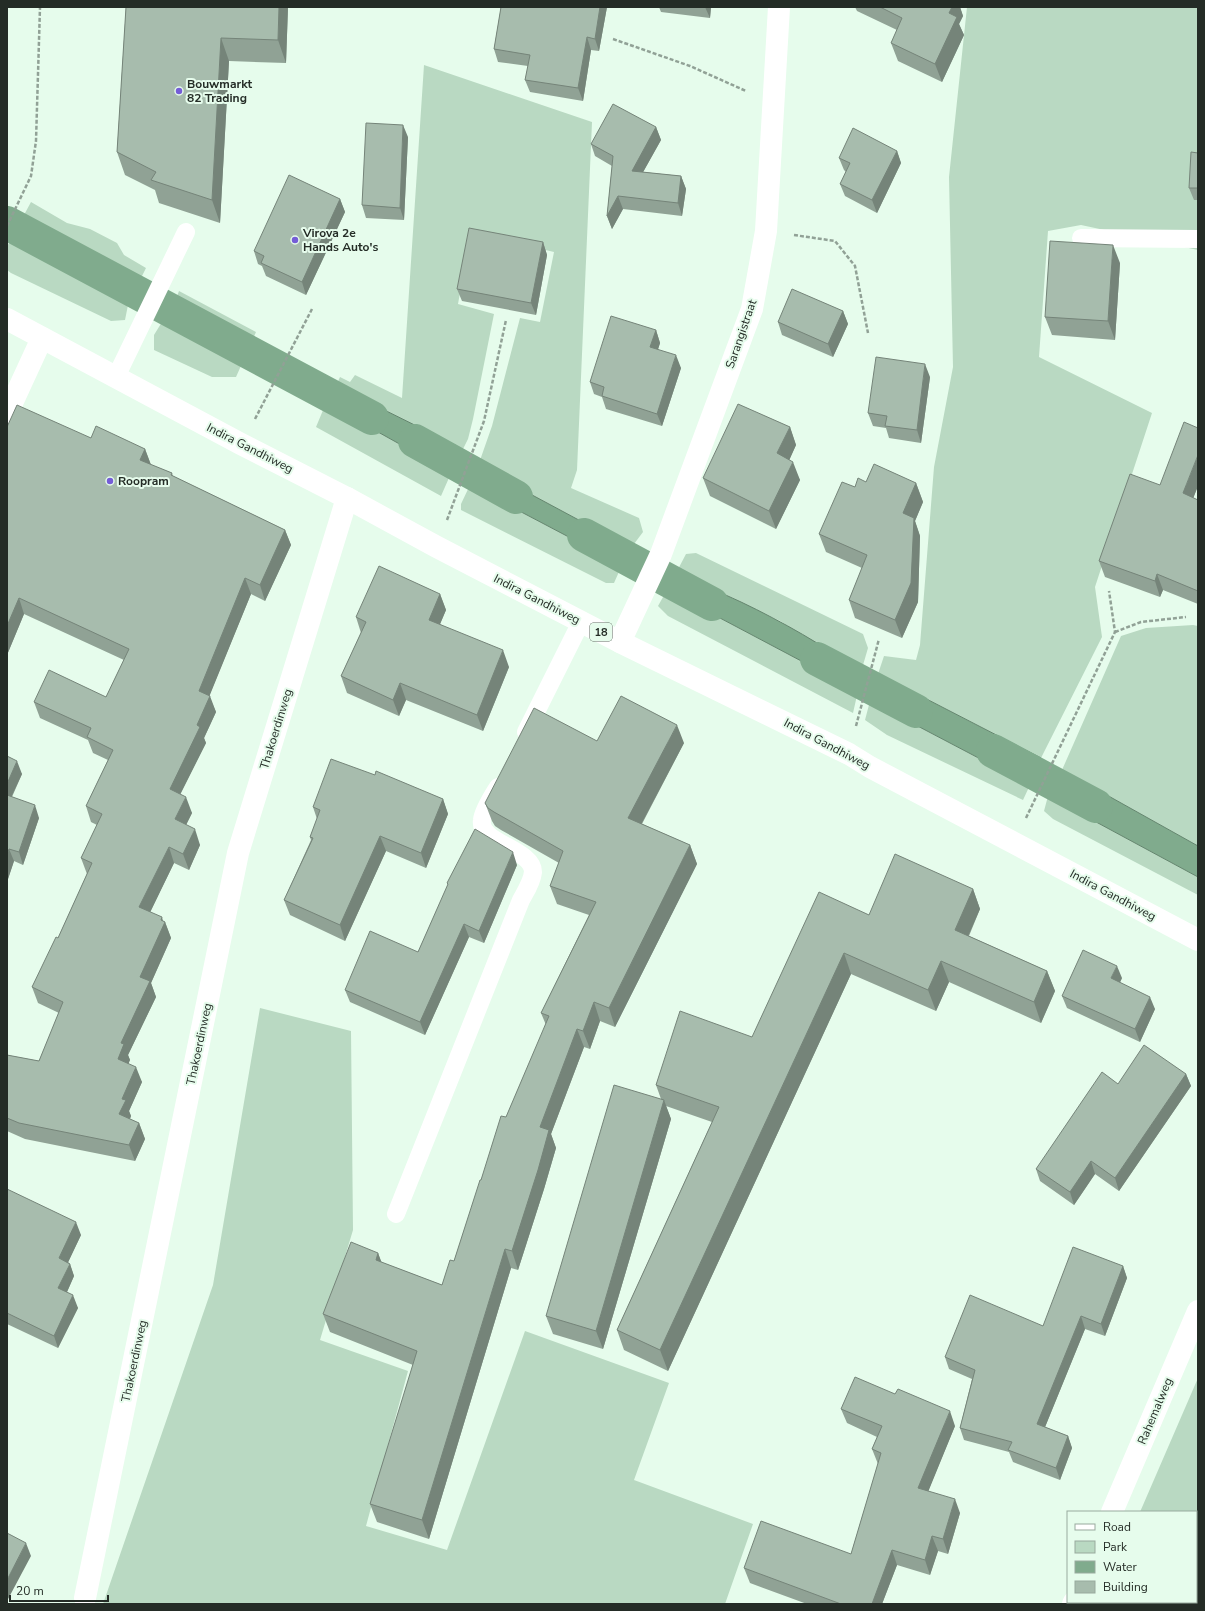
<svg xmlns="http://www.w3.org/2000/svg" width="1205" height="1611" viewBox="0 0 1205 1611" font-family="'Nunito Sans',sans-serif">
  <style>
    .green { fill: #b9d9c2 }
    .water { fill: #80ab8d; stroke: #64856e }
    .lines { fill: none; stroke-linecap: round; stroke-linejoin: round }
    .canal { stroke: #80ab8d; stroke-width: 34 }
    .path { stroke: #91a196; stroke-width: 2.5; stroke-dasharray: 4 2; stroke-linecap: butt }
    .service { stroke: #fff; stroke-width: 18 }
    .minor { stroke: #fff; stroke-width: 22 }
    .tertiary { stroke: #fff; stroke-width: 22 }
    .primary { stroke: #fff; stroke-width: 22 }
    .wall { fill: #90a295 }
    .shaded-wall { fill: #758479 }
    .building { fill: #a7bcad; stroke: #758479 }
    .poi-dot { fill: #755dd7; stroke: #e6fcec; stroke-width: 1.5 }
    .labels { text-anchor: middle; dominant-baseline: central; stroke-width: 4; stroke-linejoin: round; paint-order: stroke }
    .shield { fill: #e6fcec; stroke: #5e6a61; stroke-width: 1 }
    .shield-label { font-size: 11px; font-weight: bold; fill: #242c26 }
    .poi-label { font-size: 12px; font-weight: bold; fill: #242c26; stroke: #e6fcec; text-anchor: start }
    .street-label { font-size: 12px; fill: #242c26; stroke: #e6fcec }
  </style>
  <rect width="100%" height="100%" fill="#e6fcec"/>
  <!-- green -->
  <path class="green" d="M967,7h231v243l-117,-25 -33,6 -9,126 113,56 -57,174 7,50 -61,121 -163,-84 6,-18 32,4 4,-15 14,-178 19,-100 -4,-190z
    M424,65l168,57 -15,348 -6,18 68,30 4,14 -12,16 -153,-82 14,-40 28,-108 20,4 14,-70 -83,-20 -13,72 36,10 -21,105 -5,20 -7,14 -4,-7 -107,-53 -15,-5 5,-11 10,5 5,-7 47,23z
    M31,202l36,21 23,6 27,14 7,12 22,13 -6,12 -116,-65z
    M10,242l118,63 -3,15 -14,1 -100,-48 -4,-3v-24z
    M179,291l77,41 -20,45h-24l-58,-27v-15l8,-13 72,38 13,-25 -71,-36z
    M326,403l113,63 13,5 -11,25 -125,-69z
    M470,485l152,80 -8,18h-8l-145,-73v-6z
    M696,553l167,81 5,14 -7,24 -81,-51 -81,-39 -24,-7 11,-21z
    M667,590l191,101 -5,22 -185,-97 -10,-10z
    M1193,625l5,1v220l-136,-76 59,-134 25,-8z
    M870,701l160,84 -7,15 -136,-65 -22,-15z
    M1048,796l150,81v18l-145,-76 -9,-8z
    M260,1008l91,23 2,199 -33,110 88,31 -42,155 81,24 78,-219 144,52 -35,97 119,44 -28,80h-622l110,-319z
    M1198,1378v184l-2,-1v-49h-56z"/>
  <!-- water -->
  <path class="water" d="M24,215l116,65 -12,25 -118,-63z
    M176,299l71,36 -13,25 -72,-38z
    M335,388l15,5 107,53 4,7 -9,18 -13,-5 -113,-63z
    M478,466l153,82 -9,17 -152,-80z
    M675,575c23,7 44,17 66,27 42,20 82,43 120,70l-3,19 -191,-101z
    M878,674l163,84 -11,27 -160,-84z
    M1062,770l136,76v31l-150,-81z"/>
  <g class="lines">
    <!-- canal -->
    <path class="canal" d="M7,223l365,195
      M415,441l101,56
      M584,535l128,69
      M817,659l99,52
      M993,751l103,55"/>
    <!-- path -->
    <path class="path" d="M613,39l77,27 56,25
      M7,226l24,-50 5,-35 4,-134
      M794,235l41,6 20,25 13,67
      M255,419l57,-110
      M447,520l37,-99 22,-101
      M1115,632l26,-10 45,-5
      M856,726l23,-87
      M1026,818l89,-186 -6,-41"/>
    <!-- service -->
    <path class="service" d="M1081,238l117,1
      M116,377l70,-145
      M526,732l55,-110
      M396,1214l125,-314c5,-9 11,-18 12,-28 0,-23 -55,-29 -51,-52 1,-10 11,-25 16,-33
      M1196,1590l2,1"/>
    <!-- minor -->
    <path class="minor" d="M7,414l35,-76
      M620,642l41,-88 91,-245 14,-78 13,-224
      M85,1598l153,-745 109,-355"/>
    <!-- tertiary -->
    <path class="tertiary" d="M1112,1512l86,-201
      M1073,1604l1,-2"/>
    <!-- primary -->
    <path class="primary" d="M7,319l234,125 106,54 90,49 183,95 229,112 21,13 328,173"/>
  </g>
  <!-- wall -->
  <path class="wall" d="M126,7h162l-2,56 -57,-2 -9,162 -61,-20 -4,-13 -30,-15 -8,-23z
    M501,7h106l-8,44 -8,-1 -8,51 -53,-9 -5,-12 3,-14 -30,-4 -4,-13z
    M659,7h52l-1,11 -49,-6z
    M855,7h105l3,9 -4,8 5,11 -22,47 -44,-21 -7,-18 6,-13 -40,-19z
    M656,127l5,13 -18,32 38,4 5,13 -4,27 -59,-7 -11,20 -5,-13 5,-50 -17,-10 -4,-12z
    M408,137l-4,83 -38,-2 -4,-13z
    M897,151l4,12 -24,50 -32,-17 -5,-12 6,-12 -2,-2 -5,-12z
    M1198,153v47h-4l-5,-12z
    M340,199l5,13 -39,83 -40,-19 -4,-10 -4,-2 -4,-13z
    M543,242l4,13 -11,60 -74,-14 -5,-12z
    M1120,263l-5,77 -63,-5 -7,-18z
    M843,311l5,13 -15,33 -51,-22 -4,-13z
    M656,330l4,13 -2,6 23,19 -19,58 -56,-17 -4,-12 -8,-3 -4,-12z
    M930,377l-9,66 -32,-5 -3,-10 -13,-2 -5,-13z
    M7,427l84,11 54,11 6,16 21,8 1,3 112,54 6,15 -26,56 -14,-7 -42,102 7,16 -12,26 2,5 -26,51 12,19 -6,12 14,20 -11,25 -15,-7 -24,49 15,10 6,16 -20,45 5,14 -28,58 2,5 -2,3 14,19 -13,29 2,5 -1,3 9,4 6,16 -10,22 -110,-22 -18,-8v-76l32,6 20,-48 -21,-10 -6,-16 26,-49 29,-64 -6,-16 16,-33 -6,-3 -5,-16 22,-46 -15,-7 -5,-13 -48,-22 -6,-16 72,-5 18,-37 -100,-46 -17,41z
    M790,427l6,18 -7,15 11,20 -24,49 -66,-33 -7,-18z
    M866,482l50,1 7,19 -8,19 5,15 -2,66 -16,36 -47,-20 -6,-18 13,-32 -36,-16 -7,-18 36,-47z
    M1160,485l38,1 -5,12 5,2v104l-35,-14 -3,7 -55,-20 -6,-16z
    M440,594l6,16 -6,14 69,43 -26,64 -77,-31 -7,16 -52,-23 -6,-17 20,-43 -5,-16z
    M597,741l87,2 -42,81 48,21 7,19 -82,163 -15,-6 -10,28 -6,-2 -33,87 5,14 -12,41 -26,81 -7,-2 -82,271 -52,-17 -7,-18 43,-139 -83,-33 -7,-18 55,-61 3,9 61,23 12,-24 27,-81 25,-63 40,-92 -5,-12 48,-98 -32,-11 -7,-18 9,-23 -58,-33 -6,-4 -3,-5 -7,-18z
    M7,756l15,18 -10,23 27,21 -16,47 -9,-4 -7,21z
    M375,775l68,24 5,15 -22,54 -40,-17 -41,90 -55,-26 -6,-15 27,-60 -1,-3 7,-18 -4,-12z
    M517,865l-33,78 -15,-6 -44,98 -75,-33 -5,-12 73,-38 30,-67 -1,-2z
    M973,889l7,20 -11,27 78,35 8,20 -14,32 -92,-41 -13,29 -85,-37 -183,397 -44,-21 -7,-20 95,-208 -46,-16 5,13 -68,230 -50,-15 -7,-18 115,-217 -5,-14 96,-48 117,-122z
    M1122,978l-2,4 35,27 -15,33 -73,-34 -5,-12z
    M1186,1074l5,12 -72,105 -24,-17 -21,31 -34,-24 -4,-12 82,-85z
    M7,1189l74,46 -13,27 2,2 4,12 -7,16 11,16 -20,40 -51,-24z
    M1123,1266l4,12 -22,58 -20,-7 -40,98 23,9 4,12 -12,32 -47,-18 -4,-10 -45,-12 -4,-12 12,-49 -23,-10 -4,-12 98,-31z
    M841,1409l114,17 -27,65 32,22 -12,41 -10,-3 -8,24 -33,-10 -15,39h-75l-57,-21 -6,-15 107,-14 27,-90 -6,-15 5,-12 -30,-14z"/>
  <!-- shaded-wall -->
  <path class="shaded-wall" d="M279,7h9l-2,56 -8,-23z
    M600,7h7l-8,44 -4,-12z
    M705,7h6l-1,11z
    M952,7h8l3,9 -4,8 5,11 -22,47 -7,-18 14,-51z
    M587,37l4,13 -8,51 -5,-13z
    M221,38l8,23 -9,162 -8,-23z
    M403,125l5,12 -4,83 -4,-12z
    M656,127l5,13 -24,43 -5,-12z
    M897,151l4,12 -24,50 -5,-13z
    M681,176l5,13 -4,27 -4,-13z
    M618,196l5,13 -11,20 -5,-13z
    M340,199l5,13 -39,83 -4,-13z
    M543,242l4,13 -11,60 -5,-12z
    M1113,245l7,18 -5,77 -7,-19z
    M843,311l5,13 -15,33 -5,-13z
    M656,330l4,13 -5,16 -5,-12z
    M676,355l5,13 -19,58 -5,-12z
    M925,364l5,13 -9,66 -4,-13z
    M790,427l6,18 -12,27 -7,-19z
    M145,449l6,16 -11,-5z
    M1198,455v31l-9,23 -6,-16z
    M793,462l7,18 -24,49 -7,-18z
    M916,483l7,19 -8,19 5,15 -2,66 -16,36 -7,-18 8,-107z
    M285,530l6,15 -26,56 -5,-16z
    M1157,574l6,16 -3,7 -5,-16z
    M245,578l6,16 -46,113 -6,-16z
    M440,594l6,16 -11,26 -6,-16z
    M19,598l5,16 -17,41v-29z
    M503,650l6,17 -26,64 -6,-16z
    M400,683l6,17 -7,16 -6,-16z
    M210,696l6,16 -12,26 2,5 -31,62 -5,-16 27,-64z
    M677,725l7,18 -49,93 -7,-18z
    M17,761l5,13 -15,32v-22z
    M186,797l6,16 -11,22 -6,-16z
    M443,799l5,15 -22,54 -5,-15z
    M35,805l4,13 -16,47 -4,-13z
    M195,829l5,16 -11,25 -6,-16z
    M380,836l6,15 -41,90 -5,-16z
    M690,845l7,19 -82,163 -6,-19z
    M169,847l5,16 -29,60 -6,-16z
    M9,849l5,12 -7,21v-27z
    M513,852l4,13 -33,78 -5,-12z
    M973,889l7,20 -18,41 -7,-20z
    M162,917l2,8 1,-3 6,16 -20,45 5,14 -28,58 2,5 -6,15 -6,-16 3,-16 19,-66z
    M464,924l5,13 -44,98 -5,-13z
    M844,953l7,21 -183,397 -8,-21z
    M941,961l8,21 -13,29 -8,-21z
    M1117,966l5,12 -6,13 -5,-13z
    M1047,971l8,20 -14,32 -7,-21z
    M1150,997l5,12 -15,33 -5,-13z
    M594,1002l6,19 -10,28 -7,-18z
    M577,1029l7,18 -33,87 5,14 -12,41 -26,81 -6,-19 28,-124z
    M136,1067l6,15 -13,29 2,5 -6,14 -6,-16 3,-15z
    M1186,1074l5,12 -72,105 -4,-13z
    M664,1100l7,19 -68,230 -7,-18z
    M139,1123l6,16 -10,22 -6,-16z
    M1091,1161l4,13 -21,31 -4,-13z
    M76,1222l5,13 -17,36 -5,-13z
    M505,1249l6,19 -82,271 -7,-19z
    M378,1253l7,18 -9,-11z
    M70,1264l4,12 -11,25 -5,-13z
    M1123,1266l4,12 -22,58 -4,-12z
    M73,1295l5,13 -20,40 -4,-12z
    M1081,1316l4,13 -44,108 -4,-13z
    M950,1411l5,15 -31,76 -6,-14z
    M1068,1436l4,12 -12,32 -4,-12z
    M955,1499l5,14 -12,41 -5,-15z
    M932,1536l6,15 -8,24 -5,-15z
    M26,1543l5,13 -24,45v-21z
    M892,1550l5,15 -15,39h-10z"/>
  <!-- building -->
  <path class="building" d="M126,7h153l-1,33 -57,-2 -9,162 -61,-20 5,-8 -39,-20z
    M501,7h99l-5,32 -8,-2 -9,51 -53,-8 5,-25 -36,-6z
    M880,7h72l-3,6 8,4 -22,47 -44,-21 11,-25z
    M613,104l43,23 -24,44 49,5 -3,27 -60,-7 -11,20 6,-60 -22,-12z
    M366,123l37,2 -3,83 -38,-3z
    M853,128l44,23 -25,49 -32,-16 10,-21 -11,-5z
    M1191,152l7,1v35h-9z
    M289,175l51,24 -38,83 -41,-19 3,-7 -10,-5z
    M469,228l74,14 -12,61 -74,-14z
    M1050,241l63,4 -5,76 -63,-4z
    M792,289l51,22 -15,33 -50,-22z
    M611,316l45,14 -6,17 26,8 -19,59 -55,-18 2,-9 -14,-5z
    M876,357l49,7 -8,66 -32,-4 2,-10 -19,-3z
    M738,404l52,23 -13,26 16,9 -24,49 -66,-33z
    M17,405l74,33 5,-12 49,23 -5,11 32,13 -1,2 114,55 -25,55 -15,-7 -46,113 11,5 -13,29 3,2 -30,62 16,8 -11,22 20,10 -12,25 -14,-7 -30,60 23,10 -1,3 4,2 -25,55 10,4 -29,62 3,1 -6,15 18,8 -14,32 4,1 -7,14 20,9 -10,22 -110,-22 -12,-5v-63l32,6 24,-59 -31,-15 24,-50 2,1 34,-75 -11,-5 21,-44 -16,-8 27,-56 -26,-13 4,-9 -57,-26 15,-32 57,27 23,-48 -110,-51 -12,28v-199z
    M1184,422l14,6v27l-15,38 15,7v91l-41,-17 -2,7 -56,-20 31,-87 30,11z
    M874,464l42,19 -13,30 11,5 -3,65 -16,37 -46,-20 18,-45 -48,-21 23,-52 13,5 3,-9 8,4z
    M379,566l61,28 -11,26 74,30 -26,65 -77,-32 -7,17 -52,-24 25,-54 -10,-5z
    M621,696l56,29 -49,93 62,27 -81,163 -15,-6 -11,29 -6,-2 -37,98 9,3 -11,40 -26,81 -7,-2 -83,271 -52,-16 47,-153 -94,-37 28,-72 27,11 -2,7 66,25 8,-25 4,1 26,-81h1l20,-64 5,1 43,-101 -8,-3 55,-111 -46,-16 13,-35 -69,-39 -6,-4 -3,-5 49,-95 63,33z
    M7,756l10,5 -10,23z
    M331,759l44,16 1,-4 67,28 -22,54 -41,-17 -40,89 -56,-25 29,-62 -3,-1 10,-27 -7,-3z
    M7,795l28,10 -16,47 -10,-3 -2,6z
    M475,829l38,23 -34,79 -15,-7 -44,98 -75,-32 25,-59 48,21 30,-68 -1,-1z
    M895,854l78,35 -18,41 92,41 -13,31 -93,-41 -13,29 -84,-37 -184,397 -43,-20 102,-223 -63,-22 24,-74 72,26 67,-145 50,23z
    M1083,950l34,16 -6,12 39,19 -15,32 -73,-33z
    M1144,1045l42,29 -71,104 -24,-17 -21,31 -34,-23 66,-97 16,12z
    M614,1085l50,15 -68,231 -50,-15z
    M7,1189l69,33 -17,36 11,6 -12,24 15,7 -19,41 -47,-23z
    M1073,1247l50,19 -22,58 -20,-8 -44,108 31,12 -12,32 -48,-18 4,-8 -52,-14 15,-58 -30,-13 25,-62 73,31z
    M855,1377l40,17 3,-5 52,22 -32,77 37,11 -12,40 -11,-3 -7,24 -33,-10 -20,54h-31l-97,-36 17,-47 90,33 30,-101 -9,-4 10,-23 -41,-17z
    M7,1533l19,10 -19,37z
    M1196,1599l2,1v4h-54l1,-2h51z"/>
  <!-- markers -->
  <g class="poi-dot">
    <circle cx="179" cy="91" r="4"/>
    <circle cx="295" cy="240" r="4"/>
    <circle cx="110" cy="481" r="4"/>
  </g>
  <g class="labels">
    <!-- shield labels -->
    <rect class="shield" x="590" y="623" width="22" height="18" rx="3"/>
    <g class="shield-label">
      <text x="601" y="632">18</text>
    </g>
    <!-- poi labels -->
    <g class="poi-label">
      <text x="187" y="84">Bouwmarkt<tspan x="187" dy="14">82 Trading</tspan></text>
      <text x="303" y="233">Virova 2e<tspan x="303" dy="14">Hands Auto's</tspan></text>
      <text x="118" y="481">Roopram</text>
    </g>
    <!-- street labels -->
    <g class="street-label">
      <text transform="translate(741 334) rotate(-71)">Sarangistraat</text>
      <text transform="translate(250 448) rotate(27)">Indira Gandhiweg</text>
      <text transform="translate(537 599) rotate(27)">Indira Gandhiweg</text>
      <text transform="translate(276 729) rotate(-73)">Thakoerdinweg</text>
      <text transform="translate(827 744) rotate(28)">Indira Gandhiweg</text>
      <text transform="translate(1113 895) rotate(28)">Indira Gandhiweg</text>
      <text transform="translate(199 1044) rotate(-78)">Thakoerdinweg</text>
      <text transform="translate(134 1361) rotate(-78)">Thakoerdinweg</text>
      <text transform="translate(1155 1411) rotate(-67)">Rahemalweg</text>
    </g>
  </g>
  <!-- border -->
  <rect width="1205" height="1611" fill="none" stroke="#242c26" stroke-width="16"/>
  <!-- legend -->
  <rect x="1067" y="1511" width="130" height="92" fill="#e6fcec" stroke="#98a99d"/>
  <rect x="1075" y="1524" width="20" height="6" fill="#ffffff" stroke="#98a99d"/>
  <text x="1103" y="1531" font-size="12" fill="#242c26">Road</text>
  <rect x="1075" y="1541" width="20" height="12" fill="#b9d9c2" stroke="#98a99d"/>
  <text x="1103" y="1551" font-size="12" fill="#242c26">Park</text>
  <rect x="1075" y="1561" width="20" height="12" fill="#80ab8d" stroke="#98a99d"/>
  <text x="1103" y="1571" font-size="12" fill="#242c26">Water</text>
  <rect x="1075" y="1581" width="20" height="12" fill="#a7bcad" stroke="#98a99d"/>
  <text x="1103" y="1591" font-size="12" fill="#242c26">Building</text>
  <!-- scale -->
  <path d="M10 1595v6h98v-6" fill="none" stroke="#242c26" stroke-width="2"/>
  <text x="16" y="1595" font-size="12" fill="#242c26" stroke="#e6fcec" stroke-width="3" paint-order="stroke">20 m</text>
</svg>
